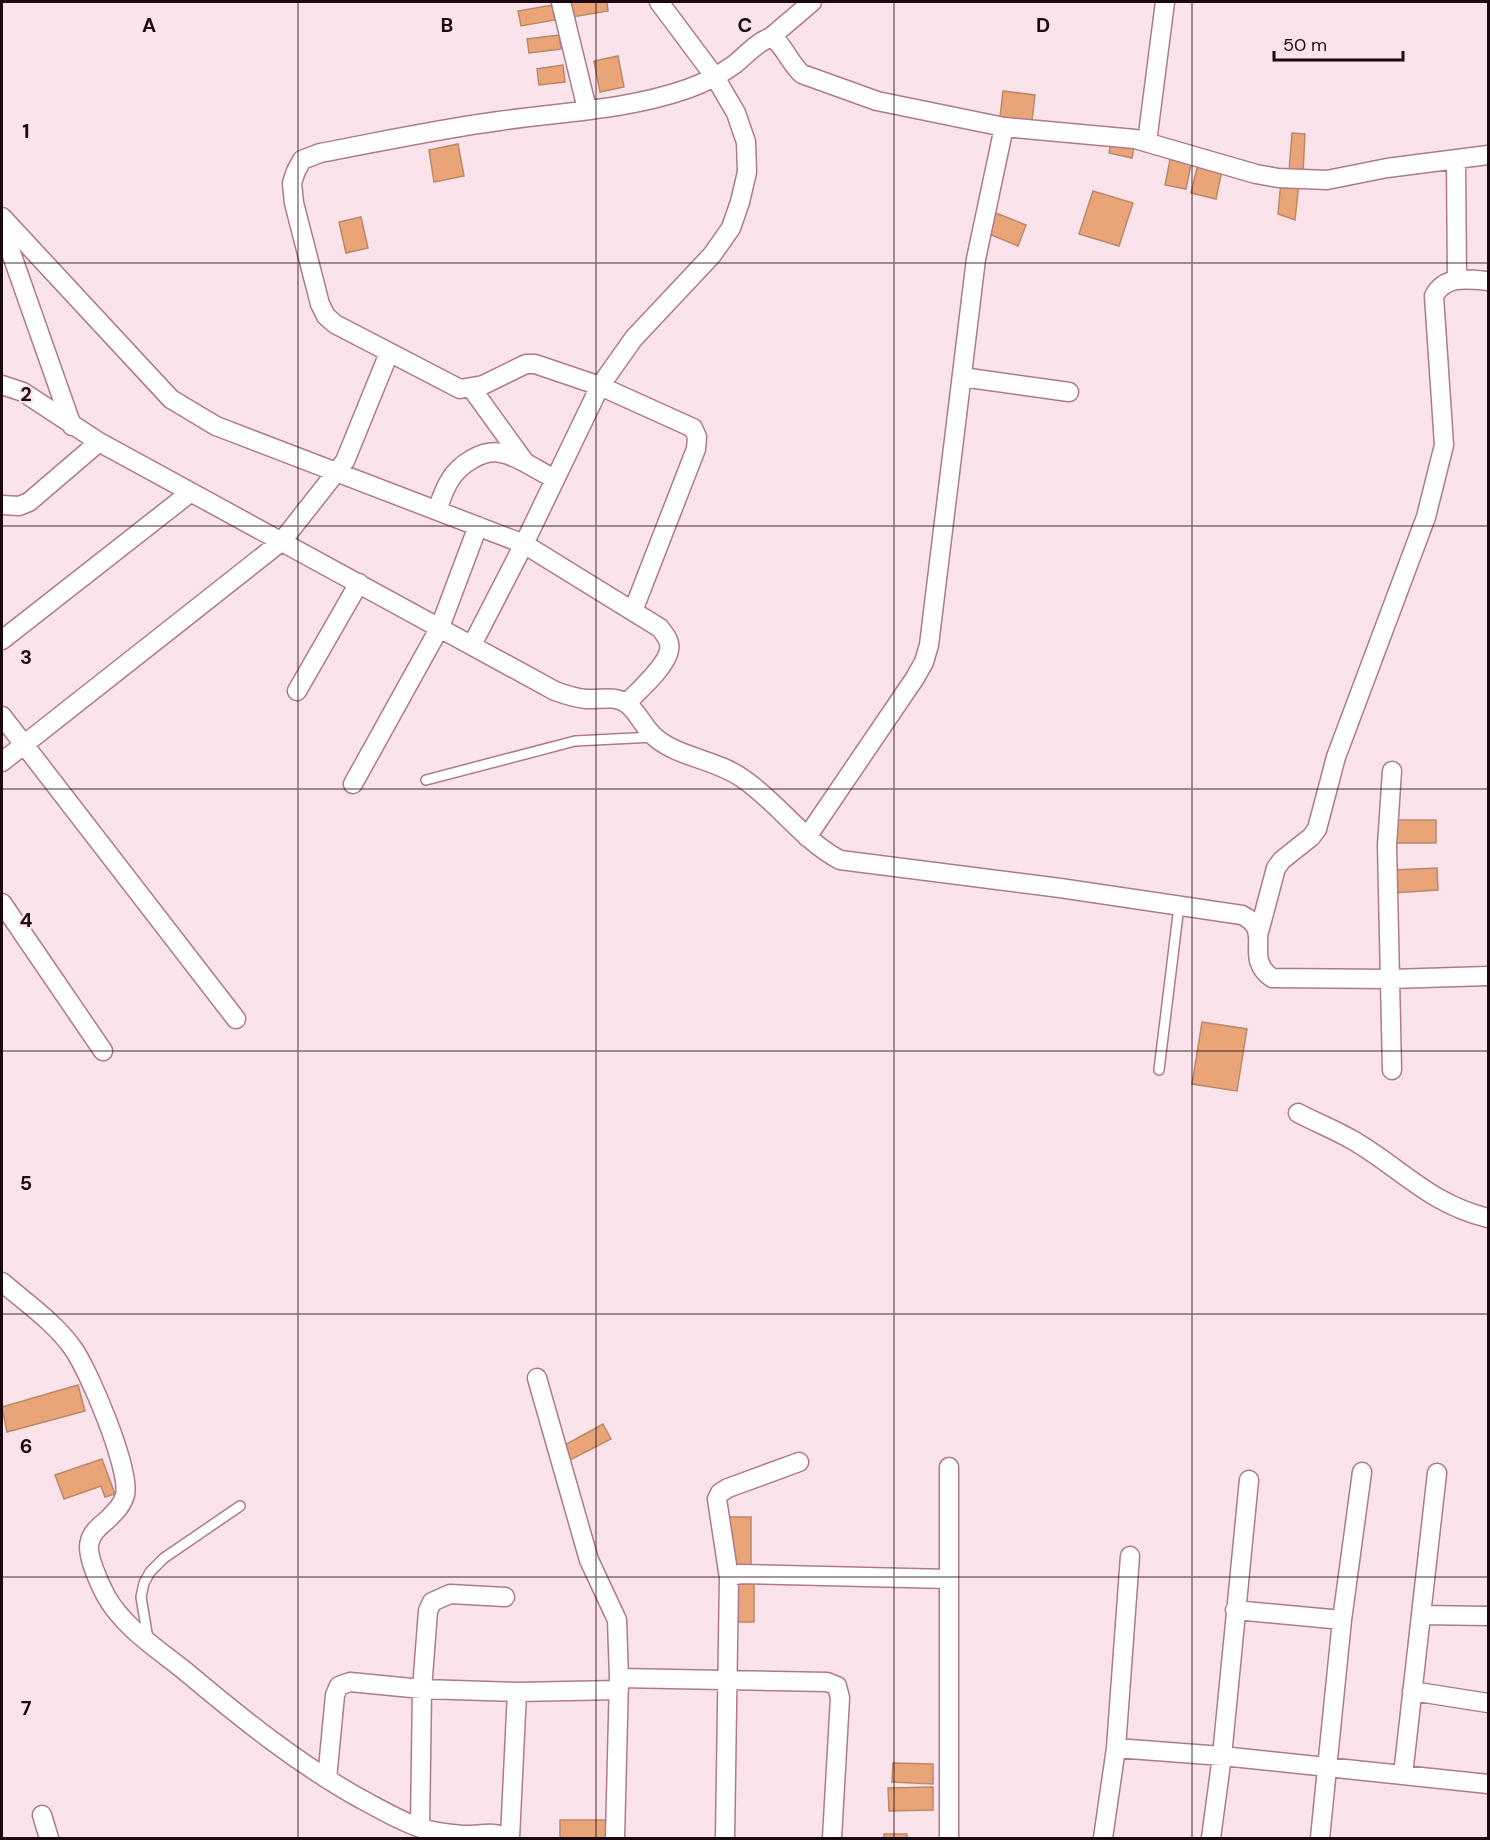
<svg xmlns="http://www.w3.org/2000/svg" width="1490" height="1840" viewBox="0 0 1490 1840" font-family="'DM Sans',sans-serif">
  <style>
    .building { fill: #e9a578; stroke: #b9896a; stroke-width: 1.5 }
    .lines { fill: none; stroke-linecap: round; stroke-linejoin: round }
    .service-casing { stroke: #af798e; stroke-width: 12 }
    .minor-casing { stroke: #af798e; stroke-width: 21 }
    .service { stroke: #fff; stroke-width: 9 }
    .minor { stroke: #fff; stroke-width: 18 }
    .grid { fill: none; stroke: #1c0811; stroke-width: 1.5; stroke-opacity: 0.55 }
    .grid-label { font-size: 20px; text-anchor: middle; font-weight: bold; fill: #1c0811; stroke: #fbe3eb; stroke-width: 4.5; stroke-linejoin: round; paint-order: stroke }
  </style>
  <rect width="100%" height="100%" fill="#fbe3eb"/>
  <!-- building -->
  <path class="building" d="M564,2h43l1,9 -41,7z
    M552,5l3,15 -34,6 -3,-15z
    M559,35l2,14 -32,4 -2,-14z
    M618,56l6,31 -24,5 -6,-31z
    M563,65l2,17 -26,3 -2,-16z
    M1003,91l32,4 -3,26 -32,-4z
    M1292,133l13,1 -2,39 -14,-1z
    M1112,138l23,4 -3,16 -23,-5z
    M458,144l6,32 -30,6 -5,-32z
    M1171,155l21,4 -6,30 -21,-4z
    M1198,164l24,6 -6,29 -25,-6z
    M1281,181l18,2 -4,37 -17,-6z
    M1093,191l40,12 -14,43 -40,-12z
    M991,211l35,14 -8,21 -36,-15z
    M361,217l7,31 -22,5 -7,-31z
    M1396,820h40v23h-40z
    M1437,868l1,22 -46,3 -1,-23z
    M1202,1022l45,7 -10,62 -45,-7z
    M78,1385l7,26 -78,21 -5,-25z
    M603,1424l8,15 -43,22 -7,-14z
    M102,1459l13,35 -10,3 -4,-11 -37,13 -9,-24z
    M729,1517h22v50h-23z
    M733,1584h21v38h-21z
    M893,1763l40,1v20l-41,-2z
    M933,1787v23l-44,1 -1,-23z
    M560,1820h49v18h-49z
    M884,1834h23v4h-23z"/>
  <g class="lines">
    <!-- service casing -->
    <g class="service-casing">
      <path id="service" d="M426,780l149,-39 79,-4
        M1159,1070l20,-164
        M148,1639l-7,-42 3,-14 6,-11 14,-14 76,-52"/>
    </g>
    <!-- minor casing -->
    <g class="minor-casing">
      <path id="minor" d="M561,2l26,107
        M771,37l41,-35
        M1147,142l18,-140
        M1456,159l1,121
        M2,217l169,182 45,27 308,118 136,84c5,7 11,13 9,22 -2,16 -31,41 -42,53
        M2,227l70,199
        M962,377l107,15
        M2,385l21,7 76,50 456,249c11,4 20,7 31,8 13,1 28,-4 40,4 12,8 18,26 30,35 22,19 61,22 86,40 36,24 60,62 98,82l220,28 182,27c33,16 0,42 30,63l119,1 97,-3
        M472,389l52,72
        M2,505l17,1 10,-4 70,-60
        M437,510c4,-10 7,-21 13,-30 9,-15 32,-31 51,-27 15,2 39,19 54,26
        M633,611l63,-162 1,-12 -4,-9 -93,-42 -65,-22h-9l-43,21 -23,4 -125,-65 -9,-8 -6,-12 -26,-101 -2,-20 4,-12 6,-11 18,-7c59,-11 119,-24 179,-32 62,-9 128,-11 188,-32 17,-6 33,-14 48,-25 11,-9 22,-22 36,-27 12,6 19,27 31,37l75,27 127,26 131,12 121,35 22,4 49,2 60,-12 101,-13
        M2,640l189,-148
        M472,645l52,-101 76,-158 34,-48 78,-83 19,-27 9,-26 7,-30 -1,-30 -10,-29 -21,-36 -56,-75
        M297,691l62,-108
        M2,716l234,303
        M2,762l280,-221 63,-80 44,-108
        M1392,771l-5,74 5,225
        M353,784l87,-157 38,-101
        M807,837l108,-159 9,-16 5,-17 47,-386 28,-132
        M2,903l101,148
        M1259,932l17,-64 6,-8 29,-23 6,-8 19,-72 90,-240 18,-72 -10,-149c11,-21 34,-17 54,-15
        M1298,1113c19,10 40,18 58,29 48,29 75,62 132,76
        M2,1282c23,20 51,39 70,65 16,21 59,123 53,148 -3,11 -10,17 -18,25 -7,6 -15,12 -17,21 -5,12 10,44 16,55 18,32 52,53 79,75 56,47 113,93 176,128 19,10 37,21 57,28 14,5 31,7 45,8 15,1 31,-5 44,3
        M537,1378l52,182 28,60 2,58 -4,160
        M949,1467v371
        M729,1578l-12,-79 3,-6 8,-5 71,-26
        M1235,1610l107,10
        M1421,1615l67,1
        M619,1678l208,4 10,4 3,12 -8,140
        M1412,1691l76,12
        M1116,1748l106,8 266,28
        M1403,1775l34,-302
        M327,1779l8,-84 4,-9 11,-4 72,7 95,3 102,-2
        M42,1815l7,23
        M420,1828l2,-139 6,-78 4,-9 18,-8 55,3
        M510,1838l7,-146
        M725,1838l4,-260 10,-4 210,5
        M1103,1838l13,-90 14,-192
        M1211,1838l11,-82 27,-276
        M1320,1838l22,-218 20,-148"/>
    </g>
    <!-- service -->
    <use href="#service" class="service"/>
    <!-- minor -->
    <use href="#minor" class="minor"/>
  </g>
  <!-- grid -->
  <path class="grid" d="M298,2v1836M596,2v1836M894,2v1836M1192,2v1836M2,263h1486M2,526h1486M2,789h1486M2,1051h1486M2,1314h1486M2,1577h1486"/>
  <g class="grid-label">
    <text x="149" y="32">A</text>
    <text x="447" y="32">B</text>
    <text x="745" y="32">C</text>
    <text x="1043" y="32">D</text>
    <text x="26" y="138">1</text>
    <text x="26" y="401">2</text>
    <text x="26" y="664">3</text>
    <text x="26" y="927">4</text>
    <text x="26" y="1190">5</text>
    <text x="26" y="1453">6</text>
    <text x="26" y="1715">7</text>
  </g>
  <!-- border -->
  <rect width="1490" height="1840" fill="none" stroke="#1c0811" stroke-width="6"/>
  <!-- scale -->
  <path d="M1274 51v9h129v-9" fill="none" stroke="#1c0811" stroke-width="3"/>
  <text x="1283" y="51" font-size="18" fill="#1c0811" stroke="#fbe3eb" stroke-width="4.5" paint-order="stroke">50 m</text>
</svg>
